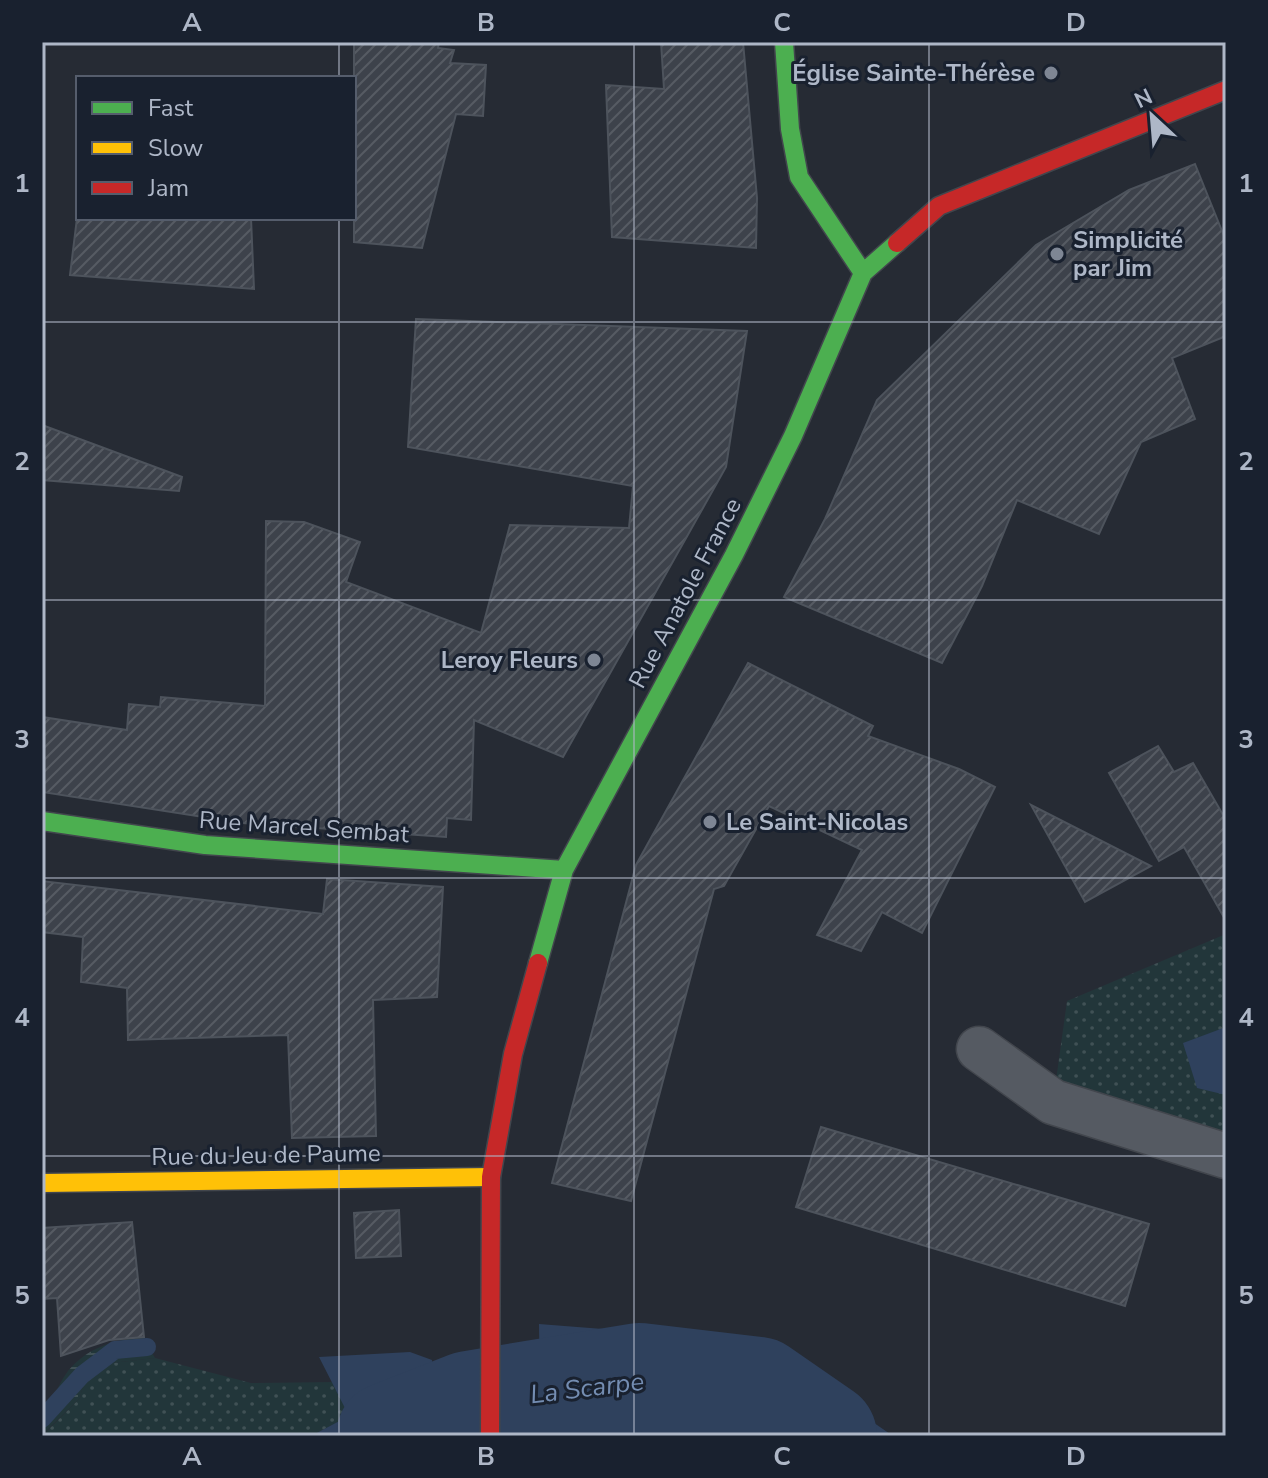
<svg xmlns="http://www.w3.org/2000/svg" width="1268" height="1478" viewBox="0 0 1268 1478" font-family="'Nunito Sans',sans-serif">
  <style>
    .grass { fill: url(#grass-dots) }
    .wetland { fill: url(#wetland-marsh) }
    .water { fill: #2f415d }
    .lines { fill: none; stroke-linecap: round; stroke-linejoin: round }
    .stream { stroke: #2f415d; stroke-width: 18 }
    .river { stroke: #2f415d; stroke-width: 108 }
    .building { fill: url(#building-hatch); stroke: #4d535c; stroke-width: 2 }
    .street-casing { stroke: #42464d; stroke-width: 47 }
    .fast-casing { stroke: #42464d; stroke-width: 21 }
    .slow-casing { stroke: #42464d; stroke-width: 21 }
    .jam-casing { stroke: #42464d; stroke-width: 21 }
    .street { stroke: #555a62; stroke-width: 44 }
    .fast { stroke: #4caf50; stroke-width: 18 }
    .slow { stroke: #ffc107; stroke-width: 18 }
    .jam { stroke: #c62828; stroke-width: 18 }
    .grid { fill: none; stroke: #aeb7c7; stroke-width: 2; stroke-opacity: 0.55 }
    .poi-dot { fill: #7e8694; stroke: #19212f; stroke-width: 3 }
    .labels { text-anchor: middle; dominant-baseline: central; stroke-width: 6; stroke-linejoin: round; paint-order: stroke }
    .poi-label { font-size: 24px; font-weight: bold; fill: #aeb7c7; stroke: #19212f; text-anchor: end }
    .street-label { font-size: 24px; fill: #aeb7c7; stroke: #19212f }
    .water-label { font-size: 26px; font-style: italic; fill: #748db2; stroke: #19212f }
    .neatline { fill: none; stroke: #aeb7c7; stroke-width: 3 }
    .grid-label { font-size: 26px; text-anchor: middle; font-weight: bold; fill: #aeb7c7 }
  </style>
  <defs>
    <pattern id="grass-dots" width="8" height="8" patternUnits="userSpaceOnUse" patternTransform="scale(2)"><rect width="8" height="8" fill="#22363a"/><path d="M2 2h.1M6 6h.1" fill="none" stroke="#405155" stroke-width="1.8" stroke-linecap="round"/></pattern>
    <pattern id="wetland-marsh" width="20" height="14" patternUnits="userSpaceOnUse" patternTransform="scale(2)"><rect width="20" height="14" fill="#22363a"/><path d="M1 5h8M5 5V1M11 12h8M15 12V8" fill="none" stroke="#405155"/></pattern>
    <pattern id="building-hatch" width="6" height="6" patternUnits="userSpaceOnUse" patternTransform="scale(2)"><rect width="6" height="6" fill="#3d424b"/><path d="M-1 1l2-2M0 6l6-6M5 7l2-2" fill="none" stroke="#565b63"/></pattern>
  </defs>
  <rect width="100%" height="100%" fill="#262b34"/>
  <!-- grass -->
  <path class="grass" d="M1226,934v222l-173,-54 14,-101z
    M155,1358l96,25 84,-1 15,34 -39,20h-269l38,-38 3,-13 29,-22z"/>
  <!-- wetland -->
  <path class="wetland" d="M143,1337l12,21 -43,5 -29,22 -3,13 -38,37v-27c14,-10 16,-24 26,-37 20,-24 46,-31 75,-34z"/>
  <!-- water -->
  <path class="water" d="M1226,1027v68l-29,-7 -14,-45z
    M539,1324l192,15 46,17 116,80h-358l5,-43z
    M410,1352l22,8 -2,76h-119l38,-20 -30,-59z"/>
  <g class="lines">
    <!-- stream -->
    <path class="stream" d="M42,1419l40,-44 33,-25 32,-3"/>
    <!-- river -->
    <path class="river" d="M390,1436l79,-31 170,-28 119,14 65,45"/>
  </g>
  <!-- building -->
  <path class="building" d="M354,42h85l-1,6 16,2 -4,13 36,2 -3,51 -27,-2 -34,134 -68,-6z
    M661,42h82l14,156 -1,50 -144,-11 -6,-152 58,4z
    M1195,164l31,77v95l-54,22 23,61 -54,23 -42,92 -82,-34 -35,86 -40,77 -158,-66 41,-78 52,-119 159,-155 93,-55z
    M77,218h174l3,71 -184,-14z
    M416,319l331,12 -21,136 -163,290 -89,-37 -3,100 -24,-2 -1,19 -204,-14 -200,-31v-75l85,13 2,-26 31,3 1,-10 104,9 1,-185 38,1 56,20 -14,40 135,51 29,-108 119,3 4,-42 -225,-39z
    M42,425l140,52 -3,14 -137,-11z
    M748,663l125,63 -5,10 91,33 36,18 -73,146 -40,-21 -21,39 -44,-16 45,-85 -93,-44 -45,80 -10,3 -83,312 -79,-18 84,-318z
    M1158,746l16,26 19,-9 33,57v101l-42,-74 -25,14 -50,-88z
    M1031,805l120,61 -66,36z
    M327,879l116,8 -6,110 -64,3 3,136 -84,2 -4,-103 -160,5 -1,-52 -46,-6 2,-45 -41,-5v-51l281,33z
    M821,1127l328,97 -24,82 -329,-99z
    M399,1210l2,46 -45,2 -2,-45z
    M132,1222l12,115 -35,3 -48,16 -4,-58 -15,1v-71z"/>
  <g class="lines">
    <!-- street casing -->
    <g class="street-casing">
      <path id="street" d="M979,1049l74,53 173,54"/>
    </g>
    <!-- fast casing -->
    <g class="fast-casing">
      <path id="fast" d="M784,42l6,87 9,48 64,96
        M42,821l163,24 359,25
        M538,963l26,-93 170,-315 59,-119 70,-163 34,-30"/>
    </g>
    <!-- slow casing -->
    <g class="slow-casing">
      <path id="slow" d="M42,1183l449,-6"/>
    </g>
    <!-- jam casing -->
    <g class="jam-casing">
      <path id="jam" d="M897,243l42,-37 287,-116
        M490,1436l1,-259 22,-123 25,-91"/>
    </g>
    <!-- street -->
    <use href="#street" class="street"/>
    <!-- fast -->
    <use href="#fast" class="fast"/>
    <!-- slow -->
    <use href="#slow" class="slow"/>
    <!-- jam -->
    <use href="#jam" class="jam"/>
  </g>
  <!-- grid -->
  <path class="grid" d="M339,42v36M634,42v1394M929,42v1394M339,218v1218M42,322h1184M42,600h1184M42,878h1184M42,1156h1184"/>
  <!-- markers -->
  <g class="poi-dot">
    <circle cx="1051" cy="73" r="8"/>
    <circle cx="1057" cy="254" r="8"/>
    <circle cx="594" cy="660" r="8"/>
    <circle cx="710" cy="822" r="8"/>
  </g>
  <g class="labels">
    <!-- poi labels -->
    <g class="poi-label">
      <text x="1035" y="73">Église Sainte-Thérèse</text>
      <text x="1073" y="240" text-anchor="start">Simplicité<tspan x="1073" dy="28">par Jim</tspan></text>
      <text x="578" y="660">Leroy Fleurs</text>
      <text x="726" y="822" text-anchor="start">Le Saint-Nicolas</text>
    </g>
    <!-- street labels -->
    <g class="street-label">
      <text transform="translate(685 593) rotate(-62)">Rue Anatole France</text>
      <text transform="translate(304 827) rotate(4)">Rue Marcel Sembat</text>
      <text transform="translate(266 1155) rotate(-1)">Rue du Jeu de Paume</text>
    </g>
    <!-- water labels -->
    <g class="water-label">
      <text transform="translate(587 1388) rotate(-7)">La Scarpe</text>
    </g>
  </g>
  <!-- border -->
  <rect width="1268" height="1478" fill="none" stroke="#19212f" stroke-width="88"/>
  <!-- legend -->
  <rect x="76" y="76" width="280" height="144" fill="#19212f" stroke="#555d6c" stroke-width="2"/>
  <rect x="92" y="102" width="40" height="12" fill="#4caf50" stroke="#555d6c" stroke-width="2"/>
  <text x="148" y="116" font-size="24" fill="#aeb7c7">Fast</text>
  <rect x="92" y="142" width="40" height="12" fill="#ffc107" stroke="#555d6c" stroke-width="2"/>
  <text x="148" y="156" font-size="24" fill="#aeb7c7">Slow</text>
  <rect x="92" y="182" width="40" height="12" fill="#c62828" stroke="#555d6c" stroke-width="2"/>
  <text x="148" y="196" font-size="24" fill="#aeb7c7">Jam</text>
  <!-- north arrow -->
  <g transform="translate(1152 116) rotate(334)" stroke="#19212f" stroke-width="6" paint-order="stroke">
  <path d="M0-6L14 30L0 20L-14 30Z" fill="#aeb7c7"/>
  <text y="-12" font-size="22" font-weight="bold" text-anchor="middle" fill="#aeb7c7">N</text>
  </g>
  <rect x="44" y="44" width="1180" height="1390" class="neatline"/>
  <g class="grid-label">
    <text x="192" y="31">A</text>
    <text x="486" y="31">B</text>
    <text x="782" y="31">C</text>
    <text x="1076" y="31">D</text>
    <text x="22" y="192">1</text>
    <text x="1246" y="192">1</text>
    <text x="22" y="470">2</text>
    <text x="1246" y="470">2</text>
    <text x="22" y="748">3</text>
    <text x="1246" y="748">3</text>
    <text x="22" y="1026">4</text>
    <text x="1246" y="1026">4</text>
    <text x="22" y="1304">5</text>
    <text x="1246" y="1304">5</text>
    <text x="192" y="1465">A</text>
    <text x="486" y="1465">B</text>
    <text x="782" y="1465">C</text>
    <text x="1076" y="1465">D</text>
  </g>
</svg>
